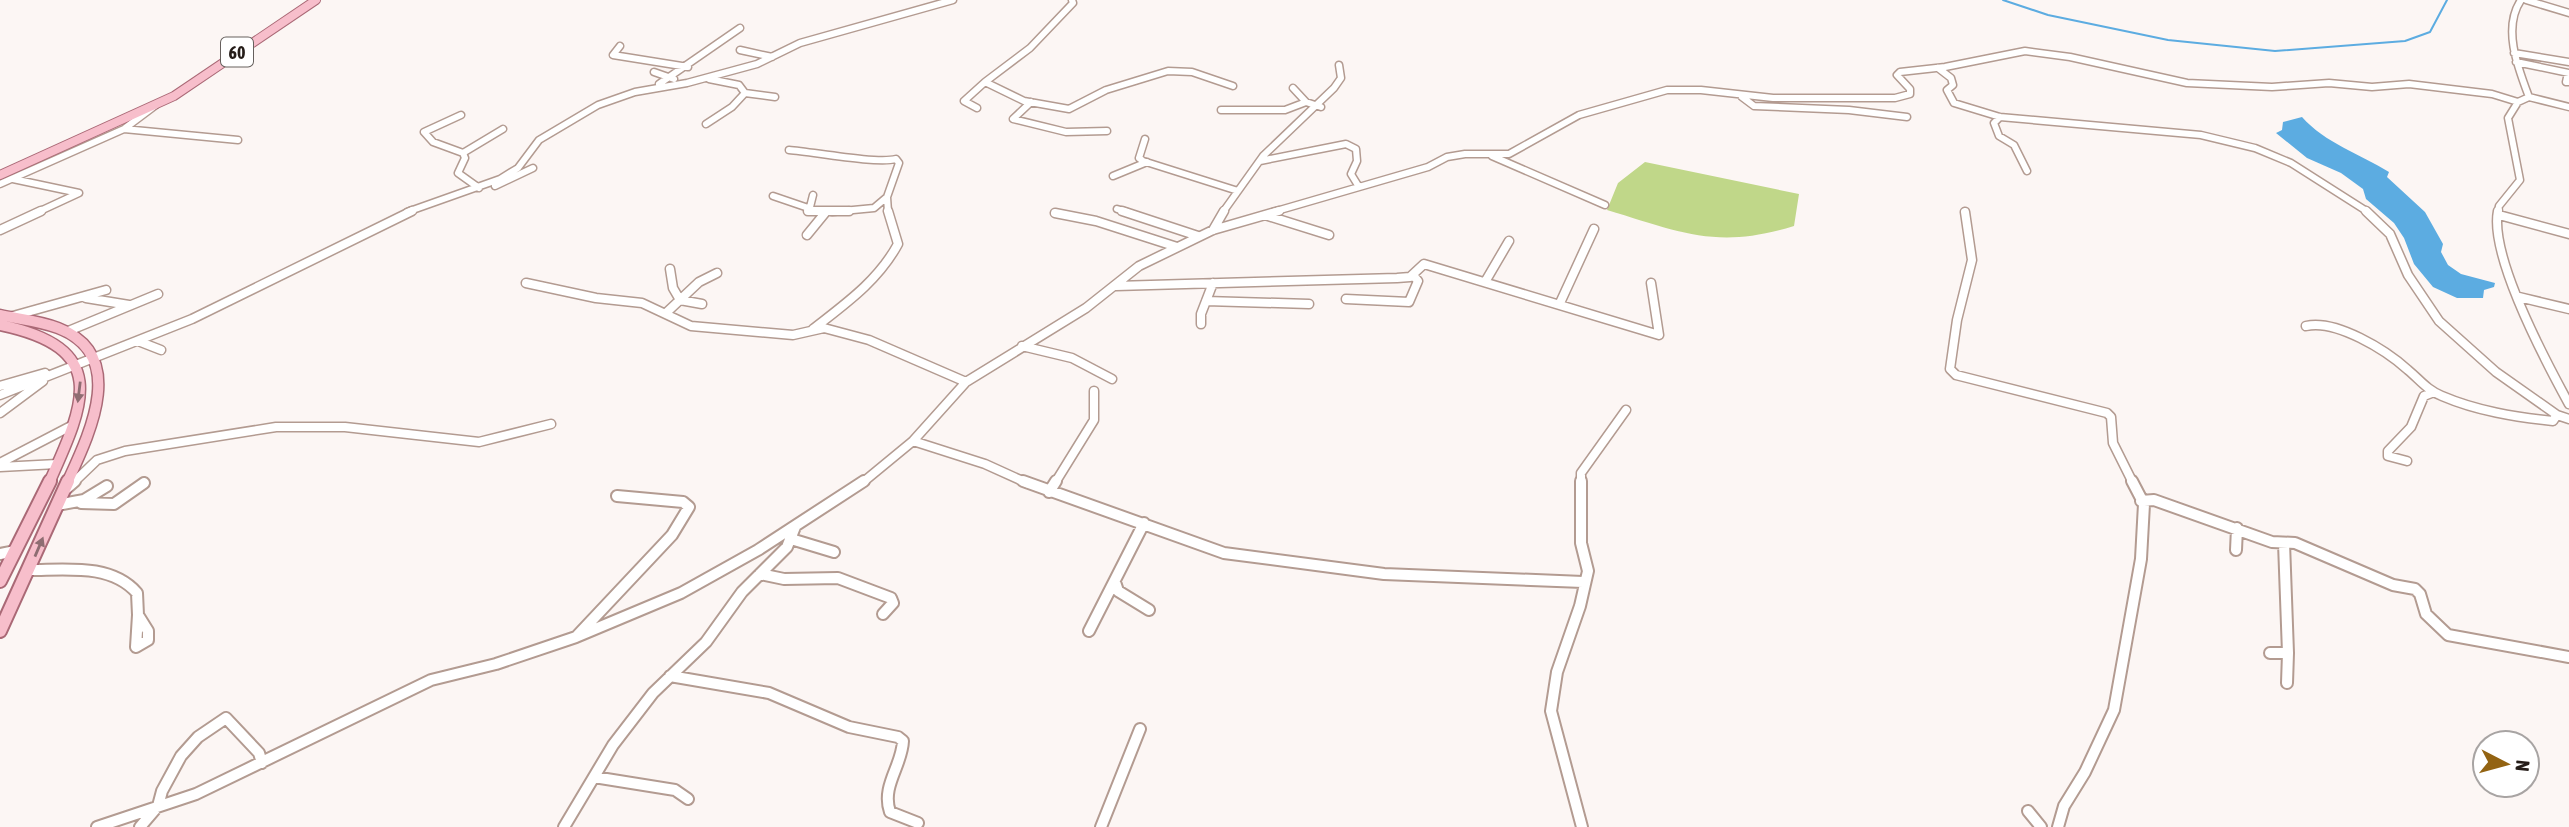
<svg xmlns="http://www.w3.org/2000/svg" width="2569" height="827" viewBox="0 0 2569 827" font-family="'Asap Condensed',sans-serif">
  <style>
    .green { fill: #c0d789 }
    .water { fill: #5cace1 }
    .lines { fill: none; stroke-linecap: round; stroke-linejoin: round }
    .stream { stroke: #5cace1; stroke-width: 2 }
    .minor-far2-casing { stroke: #b39b91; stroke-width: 9 }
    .minor-far1-casing { stroke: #b39b91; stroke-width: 11 }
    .minor-casing { stroke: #b39b91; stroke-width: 14 }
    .major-far2-casing { stroke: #aa6976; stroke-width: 10 }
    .major-far1-casing { stroke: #aa6976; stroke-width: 13 }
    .major-casing { stroke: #aa6976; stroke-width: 16 }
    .minor-far2 { stroke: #fff; stroke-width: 6 }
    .minor-far1 { stroke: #fff; stroke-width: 8 }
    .minor { stroke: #fff; stroke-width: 10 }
    .major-far2 { stroke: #f7becb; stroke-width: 8 }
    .major-far1 { stroke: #f7becb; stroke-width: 10 }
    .major { stroke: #f7becb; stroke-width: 12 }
    .oneway { fill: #8e6d72 }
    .labels { text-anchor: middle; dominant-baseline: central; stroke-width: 6; stroke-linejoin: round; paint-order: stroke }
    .shield { fill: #fff; stroke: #66605d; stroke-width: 2 }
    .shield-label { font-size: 18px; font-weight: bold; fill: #251c18 }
  </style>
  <rect width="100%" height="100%" fill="#fcf6f4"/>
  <!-- green -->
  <path class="green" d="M1645,162l154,32 -5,32c-77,24 -114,6 -187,-16l11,-27z"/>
  <!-- water -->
  <path class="water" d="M2302,117c23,26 58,37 87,55l-2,5 38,35 18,32 -2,8 7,13 13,9 34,9 -1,4 -10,3 -1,8h-26l-24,-11 -19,-23 -10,-26 -10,-15 -28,-24 -3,-10 -22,-16 -34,-15 -31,-25 6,-3 1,-8z"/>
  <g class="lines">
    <!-- stream -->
    <path class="stream" d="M2003,0l45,15 120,25 107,11 130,-10 25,-9 17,-32"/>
    <!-- minor-far2 casing -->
    <g class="minor-far2-casing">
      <path id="minor-far2" d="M1072,0l1,3 -43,45 -45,34 39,19 45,8 37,-19 62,-19 24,1 41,14
        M2526,0l43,13
        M620,46l-7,9 75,12
        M740,50l32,7
        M2514,53l55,9
        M2516,62l53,11
        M1938,68l13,10 2,7 -6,5 7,13 46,14 201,18 54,13 36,15 77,49
        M654,72l20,7
        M2568,73l-2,9h3
        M659,84l81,-56
        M1293,88l13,14
        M745,93l30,4
        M1742,97l12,9 95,4 58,7
        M2529,97l40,10
        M1031,102l-18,17 53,13 41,-1
        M977,108l-13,-7 21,-19
        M1221,110h64l21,-8 15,5
        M461,115l-37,17 9,10 30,11 2,5 -7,15 21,15
        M2000,117l-6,6 5,13 15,9 13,26
        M706,124l26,-17 13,-14 -6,-8 -30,-6
        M124,129l114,11
        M1145,139l-6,19 4,3 95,30
        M789,150c25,2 87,14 107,9l3,4 -12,34 1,15
        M463,153l40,-24
        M1492,156l113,49
        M1260,161l86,-17 10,5 1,12 -6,13 8,13
        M1113,176l34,-14
        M13,179l66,14 -41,19
        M0,184l124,-55 32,-24
        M495,186l38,-18
        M773,196l47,16
        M1117,209l10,3
        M809,211l4,-16
        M407,212l93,-33 18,-11 21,-28 59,-35 37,-13 52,-9 70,-19 43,-21 153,-43
        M832,212l42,-4 13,-11
        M1223,212l40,-56 71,-68 7,-10 -2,-13
        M1273,212l155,-45 19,-10 18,-3h44l70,-39 88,-25h34l72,8h122l15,-4v-5l-13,-14 3,-3 45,-5 80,-16 45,6 117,26 85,4 57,-4 43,4 37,-3 83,10 26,8
        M2498,212l1,-6 21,-26 -12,-62 10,-16 11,-5c-11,-29 -27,-69 -8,-97"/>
    </g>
    <!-- minor-far1 casing -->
    <g class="minor-far1-casing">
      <path id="minor-far1" d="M808,211h41
        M1122,211l76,25
        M2366,211l24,23 18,41 31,46 57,51 61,43 12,4
        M2498,211c-9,45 48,151 71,193
        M1965,212l7,48 -15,60 -7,49 6,6 151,38 4,4 2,26 20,40
        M1055,213l41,8 81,26
        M1265,215l64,20
        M2499,215l70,19
        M0,230l41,-19
        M1213,230l11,-19
        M807,235l18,-22
        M670,269l3,19 7,12 22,4
        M1485,282l24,-41
        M526,283l70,15 46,5 49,23 102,9 31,-7 45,12 97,42
        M1116,286l281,-8 13,-1 14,-13 235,71 -8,-52
        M2519,297l50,12
        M86,298l43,7
        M1346,299l63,3 9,-21 -5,-6
        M1206,301l103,3
        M1560,303l34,-74
        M666,313l33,-31 18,-9
        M13,316l93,-26
        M1201,324v-10l12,-31
        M2306,326c30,-7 80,24 102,44 12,10 19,20 34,26 35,15 73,21 111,25l4,-6
        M813,329c32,-25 65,-48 85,-85l-10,-33
        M66,332l92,-38
        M138,341l23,9
        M1022,346l50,12 40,21
        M0,386l45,-13
        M0,395l192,-76 220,-108
        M0,413l43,-32
        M913,441l72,23 42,19
        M2407,461l-19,-5v-5l23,-24 13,-31 10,-4
        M0,463l73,-38
        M0,467l57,-3
        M73,483l24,-23 28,-9 151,-24h69l134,15 72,-18
        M862,483l51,-42 53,-59 120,-74 53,-42 74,-36 66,-19
        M1055,483l39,-63v-29
        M1581,483v-10l45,-63"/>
    </g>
    <!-- minor casing -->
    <g class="minor-casing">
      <path id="minor" d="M1023,481l201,72 160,21 199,8
        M1581,481v62l7,28 -8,35 -23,66 -6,39 31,116
        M67,488l8,-7
        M1049,492l7,-11
        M84,500l-3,3 33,1 30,-21
        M2141,501l13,-1 118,42 23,1 98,42 22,4 5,5 6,20 22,21 121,22
        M57,505l27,-5 23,-14
        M791,539l43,13
        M2236,550l1,-22
        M0,554l15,-3
        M29,570c36,0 82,-7 108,23l1,22
        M760,574l24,5 54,-1 53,20 2,5 -10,11
        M1115,582l3,9 31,19
        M138,615l10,16v9l-12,7z
        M1089,631l55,-108
        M577,636l95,-101 17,-28 -6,-5 -66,-6
        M2270,653h18l-4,-110
        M670,676l99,17 80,34 49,10 5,4c-1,25 -22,45 -13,71l28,11
        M2287,683l1,-30
        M594,777l81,13 13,9
        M2028,811l13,16
        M97,827l99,-33 235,-114 65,-16 80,-27 105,-44 77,-43 106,-69
        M140,827l18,-21 4,-15 19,-35 17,-19 28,-19 33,35 3,10
        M564,827l49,-82 40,-52 53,-51 36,-50 45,-45 8,-20
        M1101,827l39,-98
        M2058,827l6,-21 21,-34 29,-62 27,-151 3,-55 -12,-23"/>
    </g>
    <!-- major-far2 casing -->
    <g class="major-far2-casing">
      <path id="major-far2" d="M0,175l174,-79 142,-96"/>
    </g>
    <!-- major-far1 casing -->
    <g class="major-far1-casing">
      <path id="major-far1" d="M0,315c19,4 40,6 58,13 71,27 31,107 9,155
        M0,325c111,23 85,78 49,158"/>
    </g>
    <!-- major casing -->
    <g class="major-casing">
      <path id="major" d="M0,581l50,-100
        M0,631l68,-150"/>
    </g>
    <!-- minor-far2 -->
    <use href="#minor-far2" class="minor-far2"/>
    <!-- minor-far1 -->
    <use href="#minor-far1" class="minor-far1"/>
    <!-- minor -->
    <use href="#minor" class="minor"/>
    <!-- major-far2 -->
    <use href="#major-far2" class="major-far2"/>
    <!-- major-far1 -->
    <use href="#major-far1" class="major-far1"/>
    <!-- major -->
    <use href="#major" class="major"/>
  </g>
  <!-- one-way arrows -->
  <defs><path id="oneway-solid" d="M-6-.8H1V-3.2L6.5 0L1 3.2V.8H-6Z" transform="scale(1.75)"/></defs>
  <g class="oneway">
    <use href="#oneway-solid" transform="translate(79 392) rotate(97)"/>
    <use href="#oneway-solid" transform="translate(39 547) rotate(-67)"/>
  </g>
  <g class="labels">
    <!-- shield labels -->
    <rect class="shield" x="221" y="37.5" width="32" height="29" rx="5"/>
    <g class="shield-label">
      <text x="237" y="52">60</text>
    </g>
  </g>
  <!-- north arrow -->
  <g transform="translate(2506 764) rotate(96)"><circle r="33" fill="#ffffff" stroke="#a8a4a3" stroke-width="2"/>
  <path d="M0-5L12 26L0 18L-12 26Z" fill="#936312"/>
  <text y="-10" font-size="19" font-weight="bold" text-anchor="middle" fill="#251c18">N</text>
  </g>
</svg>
